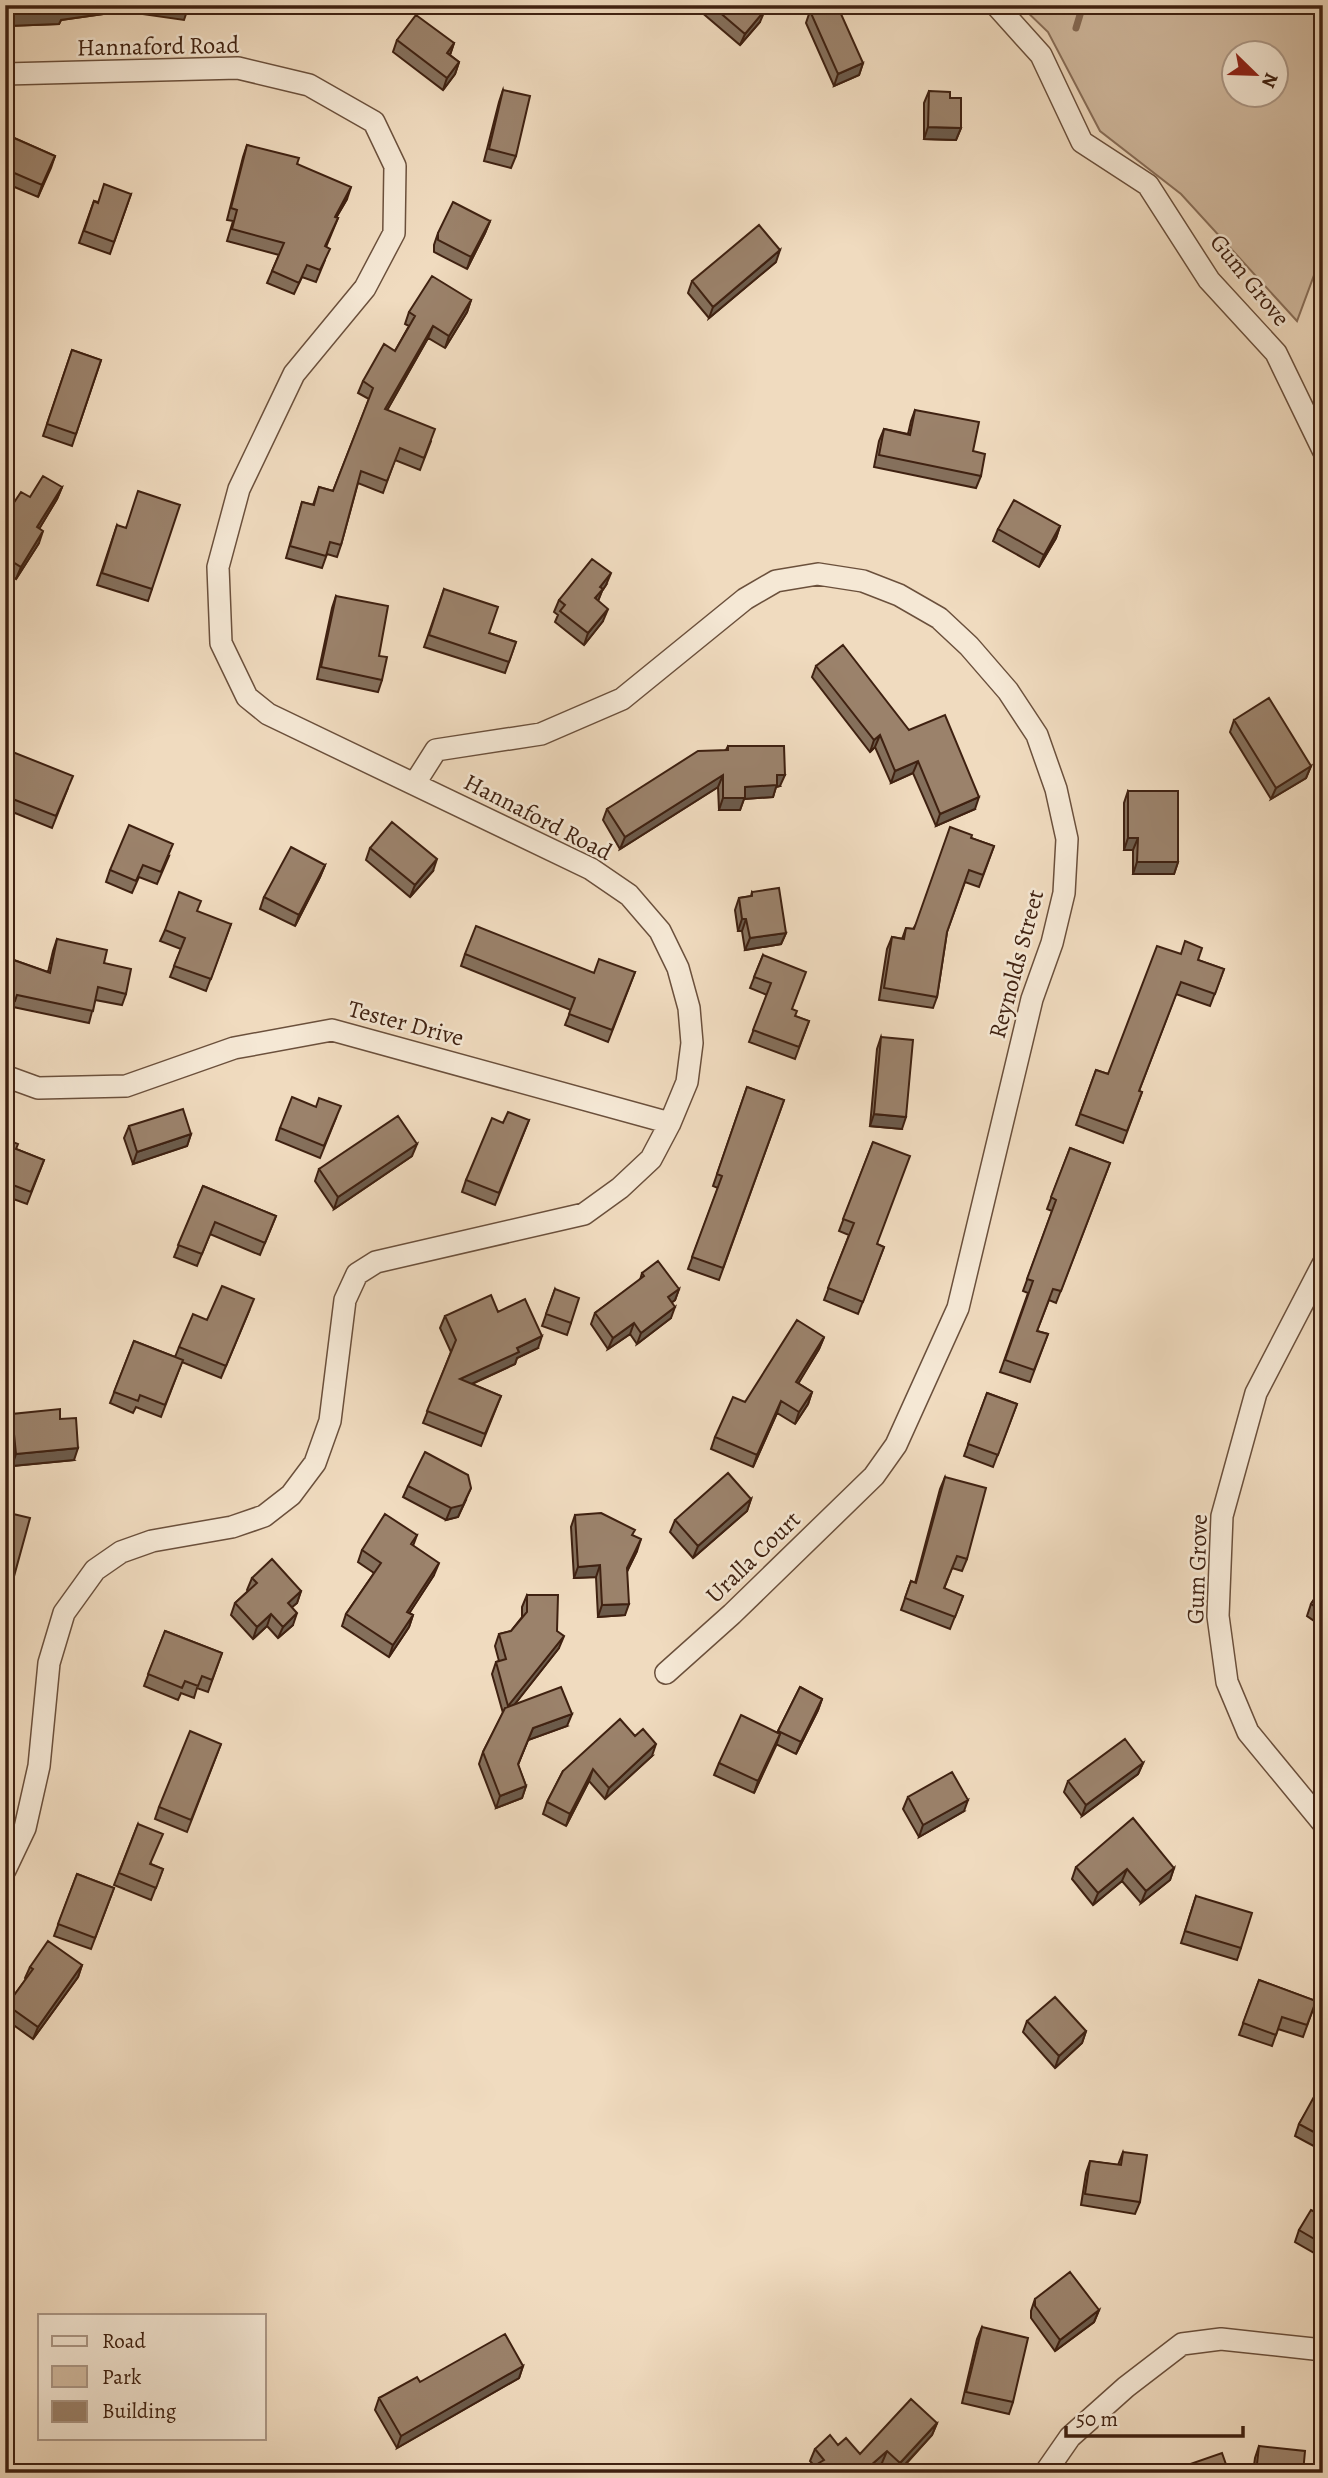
<svg xmlns="http://www.w3.org/2000/svg" width="1328" height="2478" viewBox="0 0 1328 2478" font-family="Alegreya,serif">
  <style>
    .green { fill: #d2bba1; stroke: #886e59; stroke-width: 2; fill-rule: evenodd }
    .lines { fill: none; stroke-linecap: round; stroke-linejoin: round }
    .stream { stroke: #856b56; stroke-width: 7 }
    .minor-casing { stroke: #6b503c; stroke-width: 24 }
    .minor { stroke: #f5e8d5; stroke-width: 21 }
    .wall { fill: #85705c; stroke: #3f2111; stroke-width: 2 }
    .shaded-wall { fill: #6c5b4b; stroke: #3f2111; stroke-width: 2 }
    .building { fill: #9b826b; stroke: #3f2111; stroke-width: 2 }
    .labels { text-anchor: middle; dominant-baseline: central; stroke-width: 5; stroke-linejoin: round; paint-order: stroke }
    .street-label { font-size: 24px; fill: #3f2111; stroke: #f5e8d5 }
  </style>
  <rect width="100%" height="100%" fill="#f0dbbf"/>
  <filter id="stains"><feTurbulence type="fractalNoise" baseFrequency=".00286" numOctaves="4"/><feColorMatrix values="0 0 0 0 .2 0 0 0 0 .09 0 0 0 0 .02 0 0 0 .5 -.17"/></filter>
  <radialGradient id="worn" r=".72"><stop offset=".6" stop-color="#630" stop-opacity="0"/><stop offset="1" stop-color="#630" stop-opacity=".3"/></radialGradient>
  <!-- green -->
  <path class="green" d="M1020,5h303v246l-26,70 -116,-127 -81,-63 -52,-99zM1234,52h42v42h-42z"/>
  <g class="lines">
    <!-- stream -->
    <path class="stream" d="M1076,28l7,-23"/>
    <!-- minor casing -->
    <g class="minor-casing">
      <path id="minor" d="M996,5l45,50 41,87 66,43 61,95 67,73 47,97
        M5,74l233,-6 71,17 65,37 21,44 -1,67 -29,55 -71,86 -55,115 -21,78 3,76 26,54 21,17 323,155 38,26 31,36 18,37 11,40 3,35 -5,39 -17,41 -19,36 -31,29 -36,26 -208,48 -19,12 -12,26 -15,121 -15,42 -24,32 -27,21 -32,11 -80,14 -31,11 -26,18 -31,43 -15,50 -10,103 -14,62 -20,42
        M415,783l21,-33 105,-16 81,-35 123,-100 31,-18 42,-7 45,7 36,14 40,23 30,28 39,45 29,44 19,54 11,50 -3,54 -12,50 -20,56 -74,309 -62,137 -22,31 -142,138 -66,59
        M5,1076l33,12 88,-2 108,-38 98,-18 338,93
        M1323,1264l-67,129 -34,123 -4,100 9,66 21,50 75,91
        M1045,2473l25,-36 56,-50 56,-43 39,-5 102,11"/>
    </g>
    <!-- minor -->
    <use href="#minor" class="minor"/>
  </g>
  <!-- wall -->
  <path class="wall" d="M7,5h113l-3,7 -56,8 -2,4 -51,2z
    M305,5h17l-2,6z
    M693,5h66l1,17 -20,23z
    M810,11l53,52 -4,12 -25,11 -28,-63z
    M397,40l57,3 -4,12 9,7 -4,12 -12,16 -50,-38z
    M503,90l13,66 -5,12 -27,-7 15,-59z
    M929,91l21,7 11,30 -5,12 -32,-1v-36z
    M5,134l50,22 -17,41 -33,-14z
    M247,145l50,19 50,35 -11,19h2l-12,29 -1,13 -9,22 -14,-5 -8,17 -27,-11 12,-28 -52,-14 6,-20 -6,-1 16,-63z
    M131,194l-21,60 -31,-11 15,-42 4,1z
    M490,221l-5,12 -18,36 -33,-17v-7l4,-12z
    M776,262l-67,56 -21,-25 4,-12z
    M471,300l-4,12 -22,36 -17,-10 -41,72 44,31 -11,29 -25,-10 -12,33 -25,-10 -17,62 -4,12 -10,-3 -5,14 -36,-10 16,-56 11,3 6,-18 14,4 36,-92 -11,-6 5,-12 32,-30 14,-25 -4,-2 4,-12z
    M72,350l29,10 -29,86 -29,-10z
    M915,410l58,41 8,25 -5,12 -102,-21 5,-26 5,-12 24,5 3,-13z
    M62,487l-5,12 -18,30v14l-23,36 -11,-7v-56z
    M117,525l35,64 -4,12 -51,-16z
    M1060,526l-4,12 -17,29 -46,-26 5,-12z
    M606,585l-4,6 -4,10 5,20 -19,24 -29,-23 3,-7 -4,-3 5,-12z
    M444,589l45,44 27,9 -11,31 -81,-26z
    M336,596l43,60 3,24 -4,12 -61,-13 15,-71z
    M816,666l93,64 66,79 -39,17 -23,-53 -22,10 -16,-36 -5,5 -58,-75z
    M1234,720l77,46 -5,12 -35,21 -41,-67z
    M728,746l52,40 -4,1 -3,10 -29,2 -4,11h-21l-1,-23 -98,62 -17,-29 4,-11 119,-59z
    M5,749l63,39 -16,40 -47,-19z
    M1128,791l50,71 -4,12h-41v-24h-9v-47z
    M971,838l23,8 -15,41 -14,-5 -18,50 -10,65 -4,11 -54,-8 8,-51 5,-12 10,2 4,-11 7,1z
    M370,848l63,23 -23,26 -44,-37z
    M169,856l-12,28 -18,-7 -7,16 -26,-11 4,-12z
    M325,865l-5,12 -25,49 -35,-17 4,-12z
    M752,892l34,41 -5,11 -36,6 -3,-19h-4l-3,-21 4,-12 12,-2z
    M231,924l-25,67 -36,-14 11,-28 -21,-8 5,-11z
    M57,939l47,24 22,31 -4,11 -27,-5 -6,23 -76,-16 -2,6 -6,-2v-54l43,15 5,-21z
    M465,954l129,19 41,-1 -27,70 -43,-17 6,-15 -110,-44z
    M763,955l32,61 14,5 -14,38 -46,-17 18,-47 -17,-7z
    M1198,960l26,9 -14,37 -34,-12 -37,97 3,1 -19,51 -47,-18 20,-55 12,4z
    M881,1037l21,92 -32,-3 7,-77z
    M747,1087l37,13 -65,180 -31,-11 30,-81 -5,-2z
    M336,1118l-16,40 -44,-18 4,-12z
    M529,1120l-34,85 -33,-13 4,-12 37,-57z
    M129,1126l62,8 -4,12 -54,18 -9,-26z
    M5,1139l11,10 28,11 -17,44 -22,-8z
    M873,1142l4,102 7,3 -26,67 -34,-14 25,-65 -10,-4z
    M1070,1148l40,15 -54,140 -7,-3 -12,31 11,3 -18,48 -30,-10 28,-79 -5,-2 29,-80 -5,-2z
    M412,1156l-78,53 -19,-28 4,-12z
    M203,1186l73,30 -16,39 -50,-21 -13,32 -23,-9z
    M642,1273l37,16 -4,11 -3,2 -1,16 -34,26 -7,-10 -22,15 -17,-25 4,-11 45,-33z
    M555,1289l16,34 -4,12 -25,-9z
    M249,1311l-28,67 -39,-16 -21,55 -25,-10 -3,6 -23,-10 24,-62 41,16 4,-10 28,-27z
    M498,1312l40,36 -21,10 -2,6 -43,20 29,12 -20,50 -58,-23 28,-71 -11,-24 5,-12z
    M824,1337l-5,12 -21,34 14,9 -4,12 -13,20 -18,-11 -24,54 -42,-18 4,-12 30,-35z
    M987,1393l30,11 -24,63 -29,-11z
    M12,1414l62,46 -62,6 -4,-40z
    M945,1477l22,82 -5,12 -10,-3 -8,21 19,7 -13,33 -49,-19 10,-29 4,2 25,-94z
    M408,1486l58,14 -8,17 -12,3 -43,-23z
    M751,1499l-4,12 -54,47 -23,-26 5,-12z
    M5,1512l8,68 -4,12 -4,-1z
    M575,1515l58,21 4,15 -10,20 -2,44 -27,2 -2,-40 -22,1 -3,-51z
    M417,1535l-4,11 21,29 -25,38 4,2 -4,12 -20,30 -47,-31 4,-12 28,-41 -16,-11 4,-12z
    M252,1578l49,13 -4,12 -5,4 1,18 -15,13 -11,-12 -14,13 -22,-24 4,-12 13,-12 -1,-1z
    M1323,1586v41l-16,-11 4,-12z
    M527,1595l30,36 2,17 -45,57 53,21 -39,14 -10,25 8,21 -4,12 -26,10 -17,-44 4,-12 20,-39 -11,-39 4,-12 3,-1 -4,-15 4,-12 12,-3 11,-14v-10z
    M165,1631l57,22 -14,39 -11,-4 -3,10 -13,-5 -3,7 -34,-14z
    M800,1687l22,12 -4,11 -22,44 -20,-10 -22,49 -40,-18 5,-12 58,-30z
    M221,1744l-34,88 -32,-13 4,-12z
    M652,1756l-47,43 -16,-18 -23,45 -23,-12 4,-12 16,-31z
    M1143,1763l-5,11 -56,42 -18,-24 4,-11z
    M908,1797l56,14 -45,26 -16,-28z
    M138,1824l13,40 12,5 -12,31 -37,-15z
    M1076,1867l98,1 -4,12 -29,23 -19,-22 -29,24 -21,-26z
    M77,1874l37,14 -23,61 -37,-13z
    M1196,1896l45,52 -4,12 -56,-17z
    M82,1965l-4,12 -45,62 -28,-20v-8l2,-6 19,-26 -1,-1 5,-11z
    M1259,1980l57,21 -13,36 -25,-8 -6,17 -33,-11z
    M1027,2021l59,10 -4,12 -27,25 -32,-36z
    M1323,2085v66l-28,-15 4,-12z
    M1123,2152l17,50 -5,12 -54,-9 5,-32 4,-12 28,4z
    M1323,2216v42l-28,-16 4,-12z
    M1035,2299l64,11 -5,12 -39,29 -24,-33v-7z
    M982,2327l31,75 -4,12 -47,-11 15,-64z
    M523,2366l-4,12 -122,70 -22,-38 4,-12 41,-16z
    M937,2423l-5,12 -34,38h-5l-11,-10 -11,10h-55l1,-4 -7,-8 5,-12 23,-4 22,9z
    M1259,2446l44,27h-50l2,-15z"/>
  <!-- shaded-wall -->
  <path class="shaded-wall" d="M87,5h33l-3,7 -56,8 -2,4 -51,2 4,-12z
    M137,5h32l19,3 -4,12 -49,-7z
    M765,10l-5,12 -20,23 5,-11z
    M454,43l-4,12 -3,-2z
    M459,62l-4,12 -12,16 4,-12z
    M863,63l-4,12 -25,11 4,-12z
    M928,127l33,1 -5,12 -32,-1z
    M55,156l-4,12 -13,29 4,-12z
    M351,187l-4,12 -17,29 5,-11z
    M490,221l-5,12 -18,36 4,-12z
    M780,250l-4,12 -67,56 4,-11z
    M471,300l-4,12 -22,36 4,-12z
    M433,326l-5,12 -47,83 4,-12z
    M62,487l-5,12 -24,40 4,-12z
    M1060,526l-4,12 -17,29 5,-12z
    M43,531l-4,12 -23,36 5,-12z
    M611,573l-5,12 -4,6 -4,10 -7,9 9,-23z
    M608,609l-5,12 -19,24 4,-12z
    M880,735l-5,12 -5,5 4,-12z
    M918,761l-5,12 -22,10 4,-12z
    M1311,766l-5,12 -35,21 5,-11z
    M723,775l-5,12 -98,62 5,-12z
    M777,775h8l-5,11 -4,1 -3,10 -29,2 -4,11h-21l4,-12 22,-11z
    M979,797l-4,12 -39,17 4,-12z
    M1128,838h10l-5,12h-9z
    M437,859l-4,12 -23,26 5,-12z
    M1137,862h41l-4,12h-41z
    M325,865l-5,12 -25,49 4,-11z
    M742,919h4l-4,12h-4z
    M786,933l-5,11 -36,6 5,-12z
    M874,1114l32,3 -4,12 -32,-3z
    M191,1134l-4,12 -54,18 4,-12z
    M417,1144l-5,12 -78,53 4,-12z
    M679,1289l-4,11 -11,8 4,-11z
    M675,1307l-4,11 -34,26 4,-11z
    M634,1323l-4,11 -22,15 5,-11z
    M542,1336l-4,12 -21,10 -2,6 -59,27 4,-12 57,-31z
    M824,1337l-5,12 -27,45 4,-12z
    M812,1392l-4,12 -13,20 4,-12z
    M781,1401l-4,12 -24,54 4,-12z
    M78,1448l-4,12 -62,6 4,-12z
    M471,1488l-13,29 -12,3 5,-12z
    M751,1499l-4,12 -54,47 5,-12z
    M641,1539l-4,12 -14,29 4,-12z
    M439,1563l-5,12 -31,48 4,-11z
    M600,1565l-4,12 -22,1 4,-11z
    M301,1591l-4,12 -13,11 4,-11z
    M629,1604l-4,11 -27,2 4,-12z
    M297,1613l-4,12 -15,13 5,-11z
    M271,1614l-4,12 -14,13 4,-12z
    M413,1615l-4,12 -20,30 4,-12z
    M564,1636l-5,12 -55,70 4,-12z
    M822,1699l-4,11 -22,44 5,-12z
    M572,1714l-5,12 -39,14 -15,36 20,-48z
    M780,1734l-4,12 -22,47 4,-12z
    M656,1744l-4,12 -47,43 4,-11z
    M1143,1763l-5,11 -56,42 4,-11z
    M593,1769l-4,12 -23,45 4,-12z
    M526,1786l-4,12 -26,10 4,-12z
    M968,1800l-4,11 -45,26 4,-12z
    M1174,1868l-4,12 -29,23 5,-12z
    M1127,1869l-5,12 -29,24 5,-12z
    M82,1965l-4,12 -45,62 5,-12z
    M1086,2031l-4,12 -27,25 4,-12z
    M1099,2310l-5,12 -39,29 5,-11z
    M523,2366l-4,12 -122,70 4,-12z
    M937,2423l-5,12 -35,38 3,-10z
    M887,2451l-5,12 -11,10h-9z"/>
  <!-- building -->
  <path class="building" d="M12,5h75l-23,4v3l-52,2z
    M169,5h19v3z
    M711,5h48l6,5 -20,24z
    M823,5h14l26,58 -25,11 -28,-63z
    M416,15l38,28 -7,10 12,9 -12,16 -50,-38z
    M503,90l27,6 -14,60 -27,-7z
    M929,91l21,1v6h11v30l-33,-1z
    M5,134l50,22 -13,29 -37,-16z
    M247,145l52,13 -2,6 54,23 -16,30 3,1 -13,28 5,3 -10,21 -13,-5 -8,18 -27,-12 12,-28 -52,-14 5,-19 -6,-2z
    M104,184l27,10 -17,48 -30,-11 10,-30 4,2z
    M453,202l37,19 -19,36 -33,-17v-7z
    M759,225l21,25 -67,57 -21,-26z
    M432,276l39,24 -22,36 -16,-10 -48,83 50,20 -11,29 -24,-10 -13,33 -26,-10 -20,74 -11,-3 -4,14 -36,-10 12,-44 12,3 5,-18 14,4 40,-103 -10,-7 21,-37 11,7 20,-35 -6,-4z
    M72,350l29,10 -25,74 -29,-10z
    M915,410l64,12 -6,29 12,3 -4,22 -102,-21 5,-26 26,6z
    M43,476l19,11 -25,40 6,4 -22,36 -16,-10v-41l16,-24 9,5z
    M138,491l42,14 -28,84 -50,-16 15,-48 9,3z
    M1014,500l46,26 -16,29 -46,-26z
    M592,559l19,14 -11,14 3,2 -8,9 13,11 -20,24 -28,-22 5,-6 -6,-5z
    M444,589l54,18 -9,26 27,9 -7,20 -80,-27z
    M336,596l52,10 -9,50 8,1 -5,23 -61,-13z
    M843,645l66,85 36,-15 34,82 -39,17 -22,-53 -23,10 -15,-36 -6,5 -58,-74z
    M1269,698l42,68 -35,22 -42,-68z
    M728,746h56l1,29h-8v10l-32,2v11h-22v-23l-98,62 -18,-28 91,-58 30,-1z
    M5,749l68,27 -17,40 -51,-20z
    M1128,791h50v71h-41l1,-24h-10z
    M392,822l45,37 -22,26 -45,-37z
    M129,825l44,19 -12,28 -18,-7 -7,16 -26,-11z
    M950,827l22,8 -1,3 23,8 -11,29 -14,-5 -22,62 -10,65 -53,-9 8,-51 12,2 2,-11 8,1z
    M291,847l34,18 -26,50 -35,-18z
    M779,888l7,45 -36,5 -4,-19h-4l-3,-21 13,-2v-4z
    M179,892l22,9 -4,10 34,13 -20,55 -37,-13 11,-28 -20,-8z
    M476,926l118,47 5,-14 36,13 -23,58 -43,-16 6,-16 -110,-44z
    M57,939l50,11 -3,13 27,6 -5,25 -28,-7 -5,24 -76,-16 -2,6 -10,-4v-40l45,16z
    M1185,941l17,7 -4,12 26,9 -9,25 -34,-12 -42,109 3,1 -15,39 -47,-17 16,-44 12,4 49,-128 24,8z
    M763,955l43,17 -14,37 5,2 -2,5 14,5 -10,26 -46,-17 18,-47 -17,-6z
    M881,1037l32,3 -7,77 -32,-3z
    M747,1087l37,13 -61,168 -31,-11 30,-81 -5,-2z
    M292,1097l24,10 3,-9 22,8 -17,40 -44,-18z
    M183,1109l8,25 -54,18 -8,-26z
    M508,1112l21,8 -30,73 -33,-13 26,-62 11,5z
    M398,1116l19,28 -79,53 -19,-28z
    M5,1139l13,5 -2,5 28,11 -13,32 -26,-10z
    M873,1142l37,14 -33,88 7,3 -21,55 -35,-14 26,-65 -11,-4z
    M1070,1148l40,15 -49,128 -8,-2 -16,42 11,3 -14,36 -29,-10 28,-79 -6,-2 29,-79 -5,-3z
    M203,1186l73,30 -11,27 -50,-21 -13,32 -24,-9z
    M658,1261l21,28 -11,8 7,10 -34,26 -7,-10 -21,15 -18,-25 49,-37 -2,-3z
    M222,1286l32,13 -28,67 -47,-19 14,-33 14,6z
    M555,1289l24,9 -8,25 -25,-9z
    M491,1295l7,17 27,-13 17,37 -25,12 2,4 -59,27 41,17 -16,38 -58,-23 29,-71 -11,-24z
    M797,1320l27,17 -28,45 16,10 -13,20 -18,-11 -24,54 -42,-18 18,-40 12,5z
    M134,1341l49,19 -18,45 -25,-10 -2,6 -24,-9z
    M987,1393l30,11 -19,51 -30,-11z
    M60,1409v10l16,-1 2,30 -62,6 -4,-40z
    M425,1452l43,23 3,13 -8,17 -12,3 -43,-22z
    M728,1473l23,26 -53,47 -23,-26z
    M945,1477l41,11 -19,71 -10,-3 -13,32 19,8 -8,21 -50,-19 6,-17 5,2z
    M5,1512l25,6 -17,62 -8,-2z
    M601,1513l34,17 -3,5 9,4 -14,29 2,36 -27,1 -2,-40 -22,2 -3,-52z
    M385,1514l32,21 -6,9 28,19 -32,49 6,3 -20,30 -47,-31 35,-51 -19,-13z
    M272,1559l29,32 -13,12 9,10 -14,14 -12,-13 -14,13 -22,-24 22,-20 -5,-5z
    M1323,1586v26l-12,-8z
    M527,1595h31l-1,36 7,5 -56,70 -12,-44 10,-3 -7,-25 12,-3 16,-19z
    M165,1631l57,22 -10,27 -10,-4 -4,10 -13,-5 -3,7 -34,-14z
    M561,1687l11,27 -39,14 -15,36 8,22 -26,10 -17,-44 22,-44z
    M800,1687l22,12 -21,43 -23,-11z
    M741,1715l39,19 -22,47 -39,-18z
    M620,1719l15,17 8,-7 13,15 -47,44 -16,-19 -23,45 -23,-12 16,-31z
    M190,1731l31,13 -30,76 -32,-13z
    M1125,1739l18,24 -57,42 -18,-24z
    M952,1772l16,28 -45,25 -15,-28z
    M1133,1818l41,50 -28,23 -19,-22 -29,24 -22,-26z
    M138,1824l25,10 -13,30 13,5 -7,19 -37,-15z
    M77,1874l37,14 -19,50 -37,-14z
    M1196,1896l56,17 -11,35 -56,-17z
    M48,1941l34,24 -44,62 -31,-22 26,-36 -3,-2z
    M1259,1980l57,21 -9,24 -25,-8 -6,18 -33,-12z
    M1055,1997l31,34 -27,25 -32,-35z
    M1321,2084l2,1v52l-24,-13z
    M1123,2152l24,3 -7,47 -55,-8 5,-33 31,4z
    M1311,2210l12,6v28l-24,-14z
    M1070,2272l29,38 -39,30 -25,-34v-7z
    M982,2327l46,11 -15,64 -47,-10z
    M505,2334l18,32 -122,70 -22,-38 38,-21 3,5z
    M911,2399l26,24 -37,40 -13,-12 -25,22h-35l-8,-10 5,-3 -9,-11 15,-14 8,10 8,-7 14,16z
    M1259,2446l46,5 -2,22h-47z
    M1222,2453l7,20h-58l-1,-2z"/>
  <g class="labels">
    <!-- street labels -->
    <g class="street-label">
      <text transform="translate(158 46) rotate(-1)">Hannaford Road</text>
      <text transform="translate(1250 280) rotate(51)">Gum Grove</text>
      <text transform="translate(538 817) rotate(27)">Hannaford Road</text>
      <text transform="translate(1016 964) rotate(-75)">Reynolds Street</text>
      <text transform="translate(406 1023) rotate(15)">Tester Drive</text>
      <text transform="translate(753 1557) rotate(-44)">Uralla Court</text>
      <text transform="translate(1197 1569) rotate(-88)">Gum Grove</text>
    </g>
  </g>
  <!-- margin -->
  <rect width="1328" height="2478" fill="none" stroke="#f0dbbf" stroke-width="28"/>
  <rect x="7" y="7" width="1314" height="2464" fill="none" stroke="#3f2111" stroke-width="3.5"/>
  <rect x="14" y="14" width="1300" height="2450" fill="none" stroke="#3f2111" stroke-width="2"/>
  <!-- legend -->
  <rect x="38" y="2314" width="228" height="126" fill="#f5e8d5" stroke="#ac9887" stroke-width="2"/>
  <rect x="52" y="2336" width="35" height="10" fill="#f5e8d5" stroke="#ac9887" stroke-width="2"/>
  <text x="102" y="2348" font-size="21" fill="#3f2111">Road</text>
  <rect x="52" y="2366" width="35" height="21" fill="#d2bba1" stroke="#ac9887" stroke-width="2"/>
  <text x="102" y="2384" font-size="21" fill="#3f2111">Park</text>
  <rect x="52" y="2401" width="35" height="21" fill="#9b826b" stroke="#ac9887" stroke-width="2"/>
  <text x="102" y="2418" font-size="21" fill="#3f2111">Building</text>
  <!-- north arrow -->
  <g transform="translate(1255 74) rotate(113)"><circle r="33" fill="#f5e8d5" stroke="#ac9887" stroke-width="2"/>
  <path d="M0-5L12 26L0 18L-12 26Z" fill="#8f2418"/>
  <text y="-10" font-size="19" font-weight="bold" text-anchor="middle" fill="#3f2111">N</text>
  </g>
  <!-- scale -->
  <path d="M1066 2426v10h177v-10" fill="none" stroke="#3f2111" stroke-width="3.5"/>
  <text x="1076" y="2426" font-size="21" fill="#3f2111" stroke="#f5e8d5" stroke-width="5" paint-order="stroke">50 m</text>
  <rect width="100%" height="100%" filter="url(#stains)"/>
  <rect width="100%" height="100%" fill="url(#worn)"/>
</svg>
